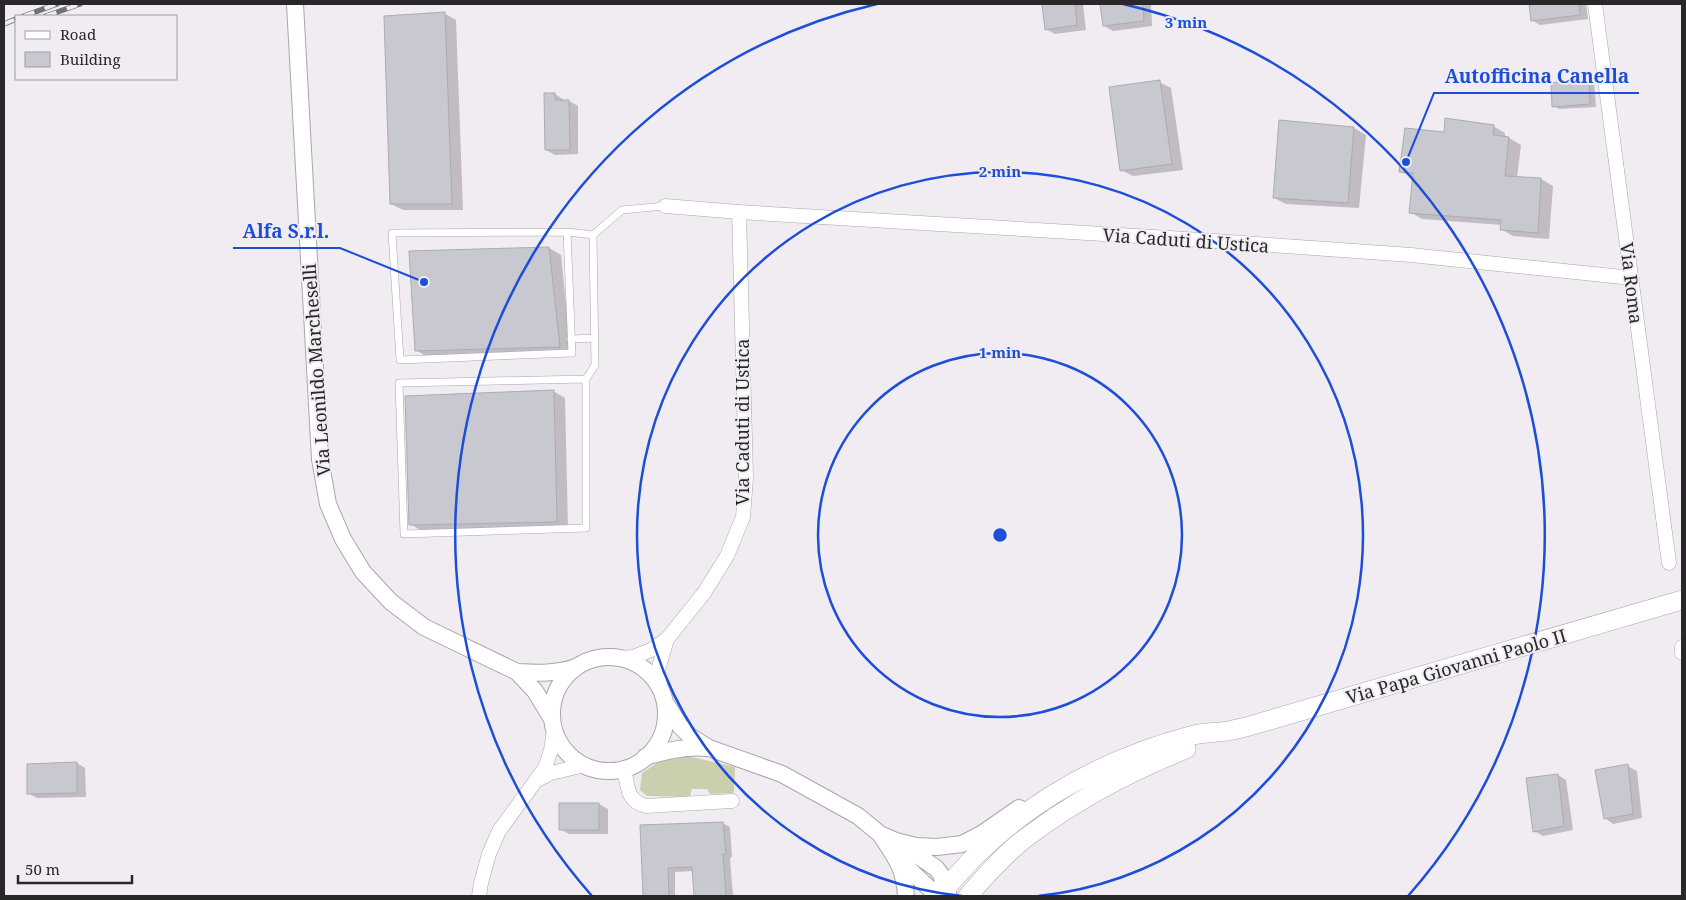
<svg xmlns="http://www.w3.org/2000/svg" width="1686" height="900" viewBox="0 0 1686 900" font-family="'Noto Serif',serif">
  <style>
    .green { fill: #cccfad }
    .shadow { fill: #0003 }
    .building { fill: #c8c9d0; stroke: #ababb2 }
    .lines { fill: none; stroke-linecap: round; stroke-linejoin: round }
    .service-casing { stroke: #aaa5ac; stroke-width: 8 }
    .minor-casing { stroke: #aaa5ac; stroke-width: 15 }
    .tertiary-casing { stroke: #aaa5ac; stroke-width: 18 }
    .secondary-casing { stroke: #aaa5ac; stroke-width: 20 }
    .service { stroke: #fff; stroke-width: 7 }
    .minor { stroke: #fff; stroke-width: 14 }
    .tertiary { stroke: #fff; stroke-width: 16 }
    .secondary { stroke: #fff; stroke-width: 19 }
    .rail-casing { stroke: #737175; stroke-width: 5.5 }
    .rail { stroke: #f0ecf2; stroke-width: 4; stroke-dasharray: 11; stroke-linecap: butt }
    .ring { fill: none; stroke: #1d4ed8; stroke-width: 2.5 }
    .labels { text-anchor: middle; dominant-baseline: central; stroke-width: 4; stroke-linejoin: round; paint-order: stroke }
    .street-label { font-size: 18px; fill: #29272a; stroke: #f0ecf2 }
    .centre { fill: #1d4ed8; stroke: #f0ecf2; stroke-width: 2.5 }
    .ring-label { font-size: 15px; text-anchor: middle; font-weight: bold; fill: #1d4ed8; stroke: #f0ecf2; stroke-width: 4; stroke-linejoin: round; paint-order: stroke }
    .leader { fill: none; stroke: #1d4ed8; stroke-width: 2 }
    .callout-dot { fill: #1d4ed8; stroke: #f0ecf2; stroke-width: 2 }
    .callout-label { font-size: 19px; text-anchor: middle; font-weight: bold; fill: #1d4ed8; stroke: #f0ecf2; stroke-width: 4; stroke-linejoin: round; paint-order: stroke }
  </style>
  <rect width="100%" height="100%" fill="#f0ecf2"/>
  <!-- green -->
  <path class="green" d="M679,754l56,13 -1,26 -24,1 -3,-5h-15l-2,8 -43,-1 -7,-6 2,-17 24,-16z"/>
  <!-- shadow -->
  <path class="shadow" d="M1043,4h40l3,26 -31,4 -9,-5z
    M1102,4h49l1,22 -39,5 -9,-5z
    M1530,4h56l2,15 -48,6 -8,-5z
    M444,13l12,7 7,190h-60l-12,-6z
    M1588,78l6,3 2,26 -37,2 -5,-3z
    M1159,82l12,6 12,82 -50,6 -12,-6z
    M555,94l9,6v1h5l9,5v48l-23,1 -9,-5z
    M1493,126l12,7v5h4l12,7 -4,33 24,1 12,7 -4,53 -36,-3 -12,-7 1,-4 -80,-6 -12,-7 4,-34 -13,-6 44,-39z
    M1354,128l12,7 -7,73 -73,-4 -12,-6z
    M549,248l12,7 10,98 -144,4 -11,-7z
    M553,391l12,7 3,130 -146,3 -12,-7z
    M77,763l8,5 1,29 -49,1 -9,-5z
    M1628,766l9,5 5,47 -29,6 -8,-6z
    M1558,775l8,5 7,50 -30,6 -9,-5z
    M560,804h39l9,5v25h-39l-9,-5z
    M722,823l8,4 2,30 -2,1 3,38h-38l-2,-25 -18,1v24h-31l1,-12z"/>
  <!-- building -->
  <path class="building" d="M1042,4h33l2,21 -32,5z
    M1100,4h43l1,17 -41,5z
    M1529,4h50l1,11 -49,6z
    M445,12l7,192h-62l-6,-188z
    M1589,77l1,27 -38,3 -1,-24z
    M1160,80l12,84 -52,7 -11,-84z
    M544,93h11v7h14l1,50h-25z
    M1445,118l49,7 -1,10 16,2 -4,39 36,2 -3,55 -38,-3 1,-10 -92,-7 4,-40 -14,-1 6,-44 39,4z
    M1279,120l75,7 -6,76 -75,-5z
    M549,247l11,100 -145,4 -6,-100z
    M554,390l3,132 -148,3 -4,-129z
    M77,762v31l-50,1v-30z
    M1628,764l5,50 -29,5 -9,-49z
    M1558,774l6,52 -31,6 -7,-54z
    M559,803h40v27h-40z
    M723,822l3,32h-3l3,42h-32l-2,-29 -24,1 1,28h-26l-3,-71z"/>
  <g class="lines">
    <!-- service casing -->
    <g class="service-casing">
      <path id="service" d="M567,232l5,121 -172,7 -8,-127 175,-1 26,3
        M571,339l24,-1
        M586,379l-187,4 5,151 182,-6v-149l9,-14 -2,-130 29,-25 43,-4"/>
    </g>
    <!-- minor casing -->
    <g class="minor-casing">
      <path id="minor" d="M1595,4l74,559
        M665,206l74,6
        M1682,647v6
        M620,658l13,-1 18,-7 16,-11 37,-46 23,-37 16,-39 3,-39 -7,-266 447,27 225,16 221,23
        M660,688l-2,-18 9,-31
        M624,768c4,18 2,33 22,38l86,-5
        M537,780l14,-7 34,-8
        M479,896l2,-13 8,-29 10,-23 46,-63 6,-18 3,-20"/>
    </g>
    <!-- tertiary casing -->
    <g class="tertiary-casing">
      <path id="tertiary" d="M295,4l25,455 8,45 15,35 20,33 28,30 33,25 93,45 18,19 17,28
        M552 714a57 57 0 1 1 114 0a57 57 0 1 1-114 0Z
        M517,672c19,1 41,2 59,-5
        M665,702l15,24 10,10 19,12 73,26 76,42 22,18 16,7 20,5 21,1 25,-3 21,-11 36,-25
        M645,757c21,-6 40,-11 62,-9
        M880,834c16,24 24,33 26,62
        M903,846l33,22 6,8 2,16
        M899,860l31,29 14,3 5,4"/>
    </g>
    <!-- secondary casing -->
    <g class="secondary-casing">
      <path id="secondary" d="M940,896c63,-82 154,-135 254,-161 10,-3 22,-2 34,-4 6,-1 12,-3 18,-4l436,-127
        M968,896c18,-21 40,-46 63,-62 47,-35 100,-63 155,-85"/>
    </g>
    <!-- service -->
    <use href="#service" class="service"/>
    <!-- minor -->
    <use href="#minor" class="minor"/>
    <!-- tertiary -->
    <use href="#tertiary" class="tertiary"/>
    <!-- secondary -->
    <use href="#secondary" class="secondary"/>
    <!-- rail casing -->
    <g class="rail-casing">
      <path id="rail" d="M24,16l33,-12
        M46,16l34,-12
        M4,24l12,-5"/>
    </g>
    <!-- rail -->
    <use href="#rail" class="rail"/>
  </g>
  <!-- distance rings -->
  <g class="ring">
    <circle cx="1000" cy="535" r="182"/>
    <path d="M962 896A363 363 0 1 1 1038 896"/>
    <path d="M592 896A545 545 0 0 1 877 4M1123 4A545 545 0 0 1 1408 896"/>
  </g>
  <g class="labels">
    <!-- street labels -->
    <g class="street-label">
      <text transform="translate(1186 240) rotate(4)">Via Caduti di Ustica</text>
      <text transform="translate(1632 283) rotate(83)">Via Roma</text>
      <text transform="translate(316 370) rotate(-94)">Via Leonildo Marcheselli</text>
      <text transform="translate(742 422) rotate(-90)">Via Caduti di Ustica</text>
      <text transform="translate(1456 666) rotate(-16)">Via Papa Giovanni Paolo II</text>
    </g>
  </g>
  <circle cx="1000" cy="535" r="8" class="centre"/>
  <g class="ring-label">
    <text x="1186" y="28">3 min</text>
    <text x="1000" y="177">2 min</text>
    <text x="1000" y="358">1 min</text>
  </g>
  <!-- callouts -->
  <path class="leader" d="M1406 162L1434 93H1639M424 282L340 248H233"/>
  <g class="callout-dot">
    <circle cx="1406" cy="162" r="5"/>
    <circle cx="424" cy="282" r="5"/>
  </g>
  <g class="callout-label">
    <text x="1537" y="83">Autofficina Canella</text>
    <text x="286" y="238">Alfa S.r.l.</text>
  </g>
  <!-- border -->
  <rect width="1686" height="900" fill="none" stroke="#29272a" stroke-width="10"/>
  <!-- legend -->
  <rect x="15" y="15" width="162" height="65" fill="#f0ecf2" stroke="#a09da2"/>
  <rect x="25" y="31" width="25" height="8" fill="#ffffff" stroke="#a09da2"/>
  <text x="60" y="40" font-size="15" fill="#29272a">Road</text>
  <rect x="25" y="52" width="25" height="15" fill="#c8c9d0" stroke="#a09da2"/>
  <text x="60" y="65" font-size="15" fill="#29272a">Building</text>
  <!-- scale -->
  <path d="M18 875v8h114v-8" fill="none" stroke="#29272a" stroke-width="2.5"/>
  <text x="25" y="875" font-size="15" fill="#29272a" stroke="#f0ecf2" stroke-width="4" paint-order="stroke">50 m</text>
</svg>
